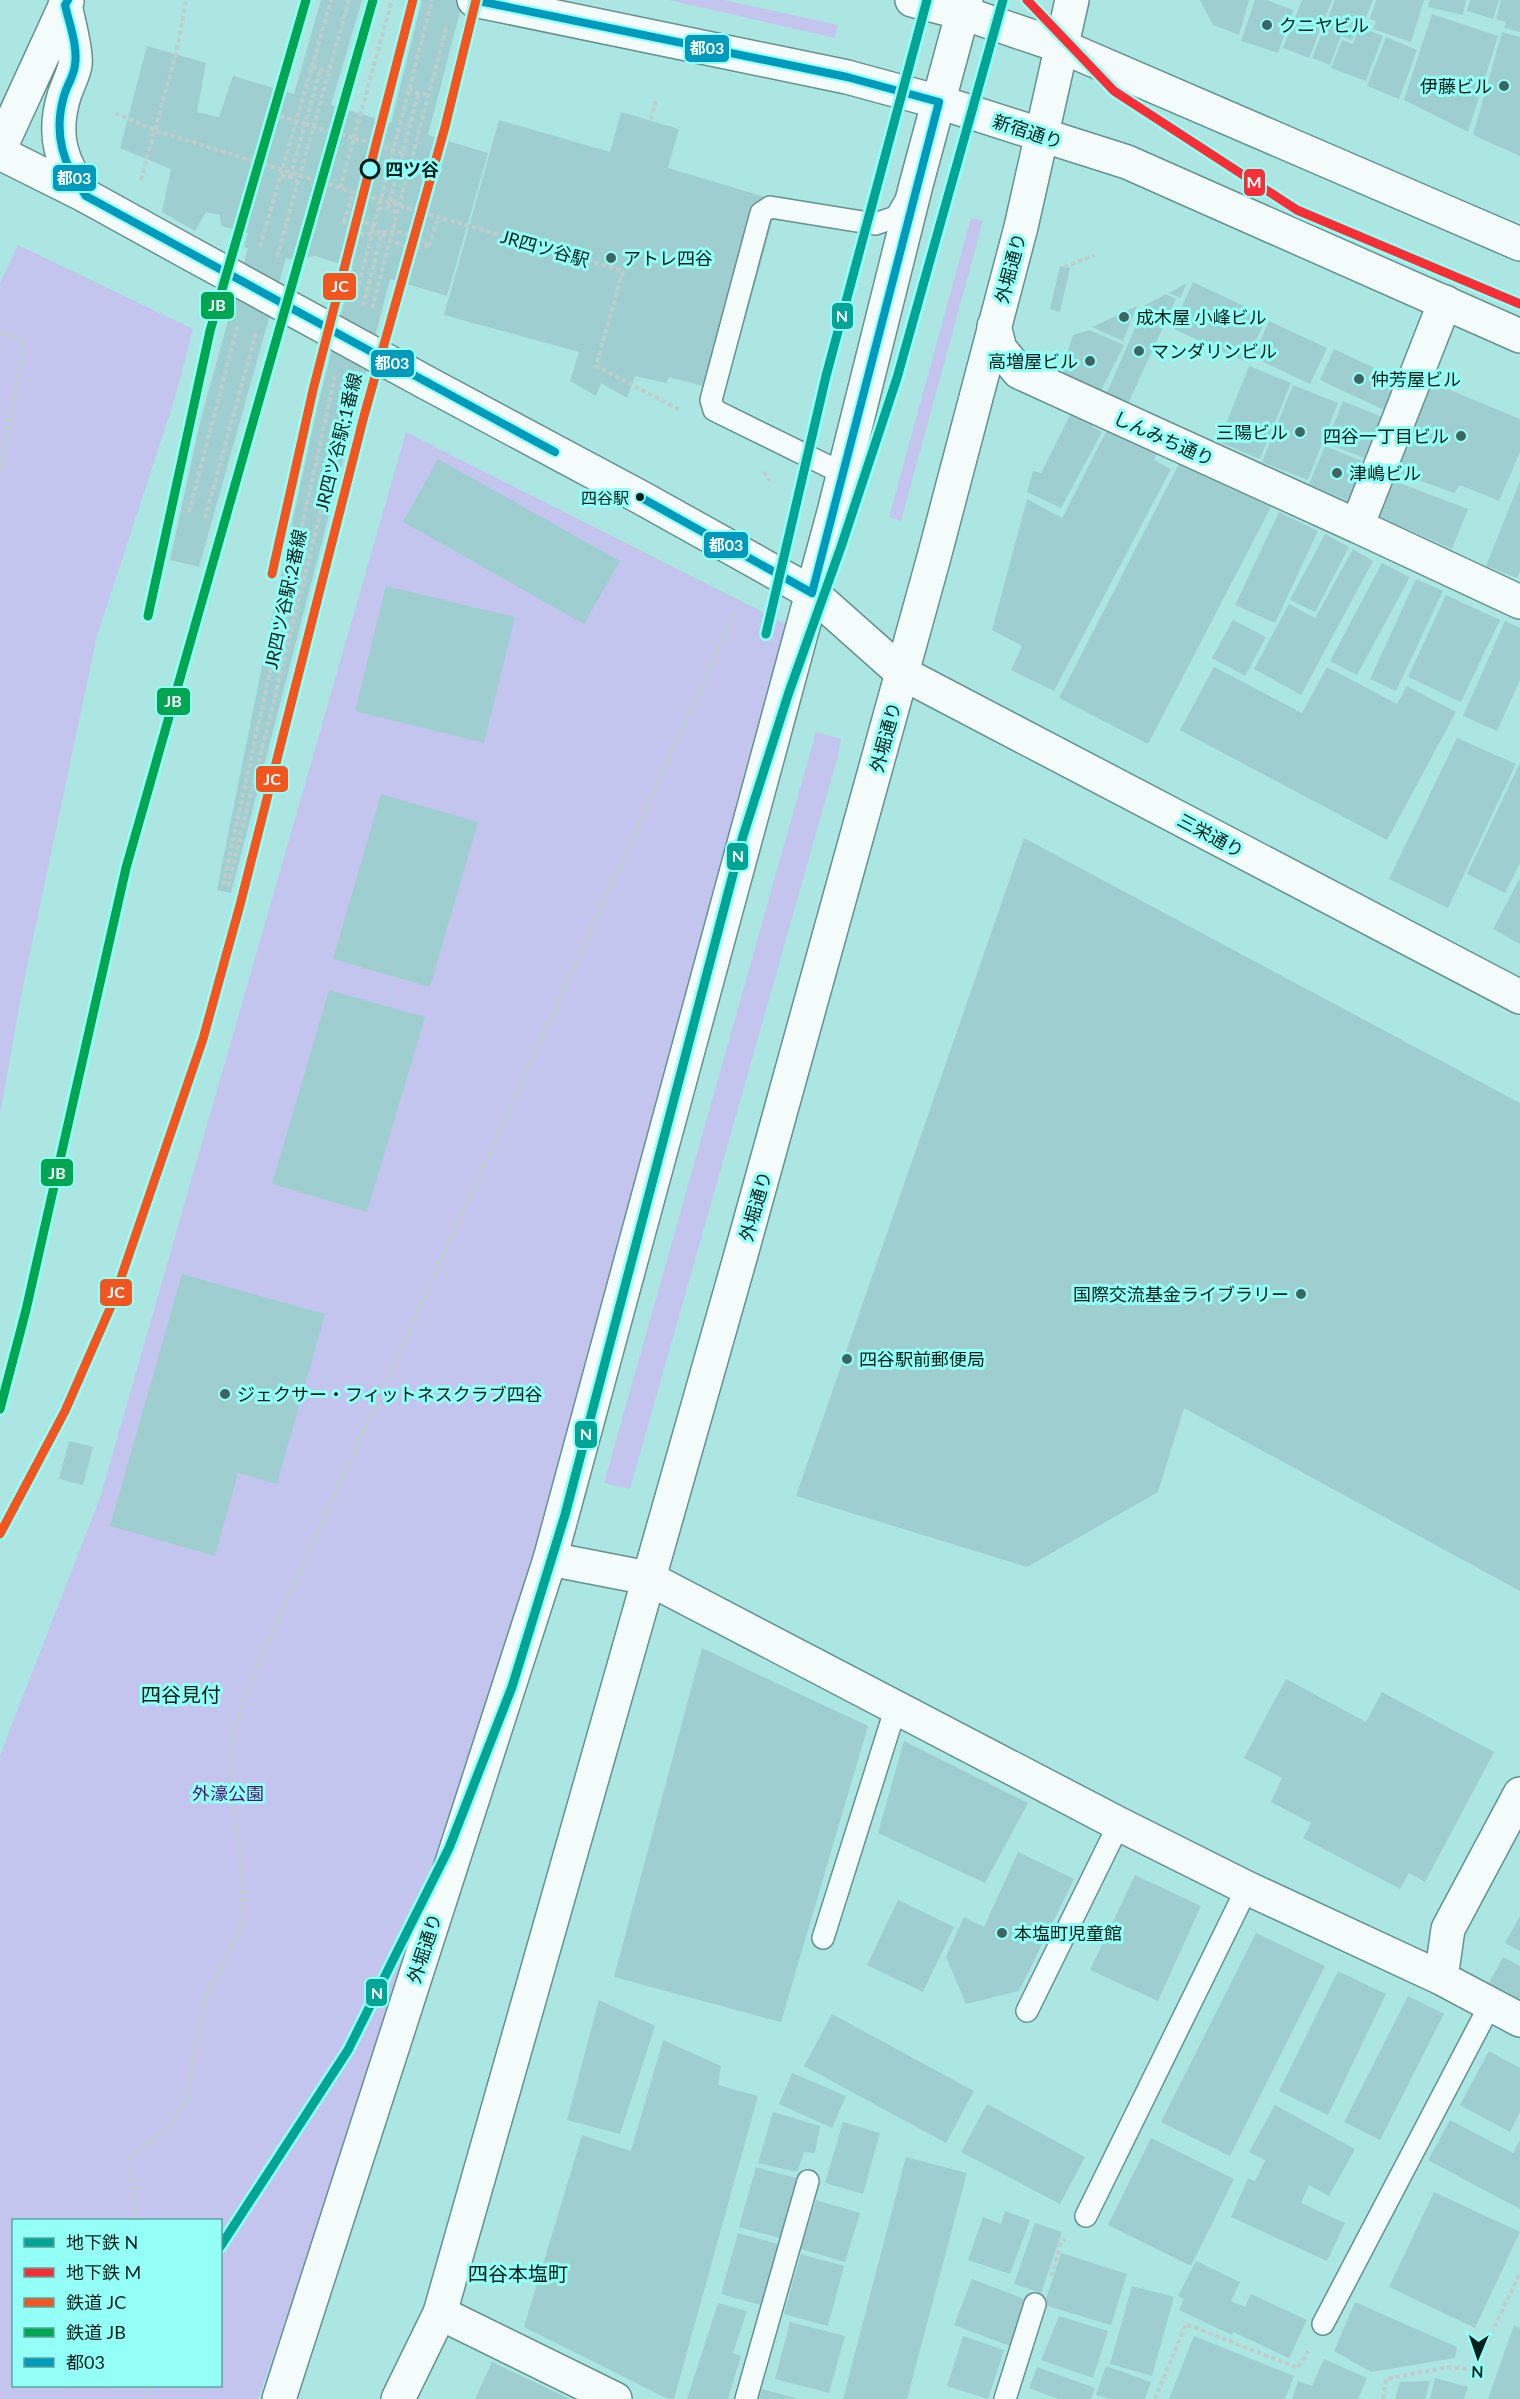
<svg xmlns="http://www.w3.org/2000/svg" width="1520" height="2399" viewBox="0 0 1520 2399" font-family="Lato,'Noto Sans JP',sans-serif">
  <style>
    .green { fill: #c3c5ef; fill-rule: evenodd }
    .building { fill: #9fced0 }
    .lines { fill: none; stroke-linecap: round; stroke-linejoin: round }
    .lane-casing { stroke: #64928f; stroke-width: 24 }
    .street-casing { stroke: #64928f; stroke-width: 36 }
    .secondary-casing { stroke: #64928f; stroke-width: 36 }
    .highway-casing { stroke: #64928f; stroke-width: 36 }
    .path { stroke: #bdcecd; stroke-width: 4; stroke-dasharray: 4.5 3; stroke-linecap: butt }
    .lane { stroke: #f3fbfb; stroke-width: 21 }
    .street { stroke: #f3fbfb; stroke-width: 33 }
    .secondary { stroke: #f3fbfb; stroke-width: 33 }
    .highway { stroke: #f3fbfb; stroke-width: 33 }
    .street-bridge-casing { stroke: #64928f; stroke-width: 36; stroke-linecap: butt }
    .path-bridge { stroke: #bdcecd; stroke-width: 4; stroke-dasharray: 4.5 3; stroke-linecap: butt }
    .street-bridge { stroke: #f3fbfb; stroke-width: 33 }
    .bus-1-casing { stroke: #93fff6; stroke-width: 12 }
    .bus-1 { stroke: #009bbc; stroke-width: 8 }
    .rail-1-casing { stroke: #93fff6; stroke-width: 14 }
    .rail-2-casing { stroke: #93fff6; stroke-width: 14 }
    .rail-1 { stroke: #f15620; stroke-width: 9 }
    .rail-2 { stroke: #00a651; stroke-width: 9 }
    .metro-1-casing { stroke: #93fff6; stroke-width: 14 }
    .metro-2-casing { stroke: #93fff6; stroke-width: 14 }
    .metro-1 { stroke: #00a595; stroke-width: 9 }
    .metro-2 { stroke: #f62e36; stroke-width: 9 }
    .poi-dot { fill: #3c6563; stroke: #93fff6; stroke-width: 2 }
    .stop-dot { fill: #93fff6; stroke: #00201e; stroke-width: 3 }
    .bus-dot { fill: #00201e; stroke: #93fff6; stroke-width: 2 }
    .labels { text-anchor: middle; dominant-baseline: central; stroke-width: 6; stroke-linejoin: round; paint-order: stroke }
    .bus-label { font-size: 16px; fill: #00201e; stroke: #93fff6; text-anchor: end }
    .poi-label { font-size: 18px; fill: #00201e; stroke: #93fff6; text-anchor: start }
    .street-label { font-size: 18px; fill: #00201e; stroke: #93fff6 }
    .stop-label { font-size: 18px; font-weight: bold; fill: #00201e; stroke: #93fff6; text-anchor: start }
    .park-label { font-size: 18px; fill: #501374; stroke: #93fff6 }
    .neighbourhood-label { font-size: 20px; fill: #00201e; stroke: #93fff6 }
    .line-badge { stroke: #93fff6; stroke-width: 2 }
    .badge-label { font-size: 16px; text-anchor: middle; font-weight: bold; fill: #fff }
  </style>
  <rect width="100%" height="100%" fill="#ace6e2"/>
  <!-- green -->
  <path class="green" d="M669,0h56l113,25 -3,13z
    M971,218l12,3 -82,300 -12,-4z
    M18,245l175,84 -18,69 -78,238 -74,350 -23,128v-831z
    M406,432l390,197 -246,930 -292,840h-258v-644l100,-257zM14,2220h206v166h-206z
    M816,732l25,7 -3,17 -208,733 -26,-6z"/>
  <!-- building -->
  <path class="building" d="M321,0h41l-31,105 60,18 31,-123h41l-35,135 60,18 -41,143 -57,-17 -159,614 -14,-3 55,-274 45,-208 36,-140 -38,-12 -22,4 -7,-2 -87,309 -29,-7 30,-138 48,-174 -4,-1 4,-14 -27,-7 -1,-11 -14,-3 -11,19 -33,-19 9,-43 -51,-21 27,-102 59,17 -9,49 22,5 14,-41 61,18z
    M1200,0h49l-10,35 -26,-10z
    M1255,0h12l26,10 -15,43 -37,-12z
    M1302,0h30l-23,58 -26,-10z
    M1335,0h38l-10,25 -4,-2 -7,17 -11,-4 -11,29 -18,-7z
    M1376,0h48l-13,42 -38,-13 3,-8 -6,-2z
    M1430,0h36l-3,15 -35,-8z
    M1470,0h29l-6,19 -26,-8z
    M1501,0h19v32l-16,-4 2,-6 -10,-3z
    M1432,14l66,22 -30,96 -64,-32z
    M1359,27l24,9 -17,45 -35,-13 11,-28 11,4z
    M1502,32l18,5v119l-47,-21z
    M1386,37l31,13 -18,49 -32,-13z
    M621,112l58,17 -11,39 110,33 -53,191 -56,-15 -3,6 -31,-7 -8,22 -26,-15 -5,13 -26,-15 9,-29 -135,-37 55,-195 111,32z
    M1060,266l10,2 -10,44 -10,-3z
    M1193,282l74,35 -21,45 -74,-34z
    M1187,283l-7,15 -11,-5z
    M1166,294l10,5 -49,107 -22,-9 40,-92z
    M1137,306l-14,35 -31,-14z
    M1269,321l58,27 -17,36 -57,-27z
    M1089,330l35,15 -24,48 -40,-17 13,-41z
    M1334,349l64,30 -14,31 -64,-30z
    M1249,366l42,17 -31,76 -41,-17z
    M1426,380l94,39v33l-21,49 -39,-16 -6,8 -66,-24z
    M1293,385l45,18 -30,77 -46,-18z
    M1343,401l39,16 -18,41 -38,-15z
    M1072,411l21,11 -1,5 10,5 -41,76 -34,-16 6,-21 8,2z
    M1107,430l50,23 -3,7 17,9 -117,222 -43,-21 11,-24 -30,-16 35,-131 35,19z
    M1325,446l39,16 -16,39 -39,-17z
    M438,459l182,102 -36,63 -181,-102z
    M1181,460l90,47 -123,237 -89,-46z
    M1386,478l82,31 -16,40 -79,-35z
    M1520,481v90l-3,7 -31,-12z
    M1279,512l39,19 -43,92 -40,-18z
    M1325,534l24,13 -34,65 -25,-12z
    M1353,549l20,12 -72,134 -47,-26 35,-65 26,14z
    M1382,563l28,14 -53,98 -27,-14z
    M1416,579l27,12 -47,100 -26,-12z
    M386,586l129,31 -31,126 -129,-32z
    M1446,595l54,25 -39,82 -53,-25z
    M1233,620l33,17 -21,39 -33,-18z
    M1505,621l15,7v52l-23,51 -34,-15z
    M1214,667l88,46 25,-46 70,37 10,-18 49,26 -69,128 -207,-110z
    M1457,738l59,26 -68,144 -59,-29z
    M1520,763v100l-15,30 -38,-19z
    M381,794l97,28 -48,165 -97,-28z
    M1024,838l496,265v488l-336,-183 -26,84 -131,75 -231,-71z
    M1520,878v66l-27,-15z
    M329,990l96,27 -58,195 -95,-28z
    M182,1274l143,40 -48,170 -39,-11 -23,83 -105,-30z
    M69,1441l24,6 -10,38 -24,-6z
    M702,1648l166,78 -87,296 -167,-45z
    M1286,1679l80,43 16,-30 112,60 -69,130 -16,-9 -9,16 -97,-51 8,-15 -40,-21 11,-24 -38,-20z
    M904,1741l124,62 -43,80 -107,-50z
    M1018,1852l56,27 -55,112 -53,13 -20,-47 18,-40 20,10z
    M1135,1875l66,31 -43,95 -68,-31z
    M898,1900l56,27 -31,65 -56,-27z
    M1520,1916v35l-15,-8z
    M1256,1933l69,33 -95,190 -69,-34z
    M1503,1957l17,9v34l-31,-17z
    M1338,1971l48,23 -58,121 -49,-24z
    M1408,1996l36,18 -64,126 -36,-18z
    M599,2000l56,26 -35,108 -53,-14z
    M832,2014l142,77 -28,52 -142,-77z
    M663,2040l58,26 -3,19 40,11 -84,303h-6l-144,-72 58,-192 49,16z
    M1489,2051l31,17v44l-10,20 -50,-27z
    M792,2073l54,23 -14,32 -53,-24z
    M987,2104l98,53 -25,47 -99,-52z
    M1275,2105l80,44 -26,47 -20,-11 -8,18 44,20 -18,38 -96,-44 17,-39 7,3 10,-21 -16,-8z
    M773,2112l47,14 -5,27 -11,-1 -7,20 -39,-9z
    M1450,2120l63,33 7,-13v69l-92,-49z
    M843,2122l37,11 -17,61 -38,-11z
    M1151,2138l83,41 -43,87 -83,-41z
    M906,2157l61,16 -60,226h-64z
    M756,2167l40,11 -16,60 -41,-11z
    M1434,2192l86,40 -45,96 -86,-41z
    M816,2200l44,13 -15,49 -44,-13z
    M1005,2211l25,9 -20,54 -42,-14 15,-43 18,7z
    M1035,2223l27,9 -21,61 -27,-9z
    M738,2233l40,11 -17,61 -40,-11z
    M1061,2253l66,21 -16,51 -67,-20z
    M801,2254l43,12 -16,60 -44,-12z
    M1196,2261l44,21 -9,19 14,6 6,-13 56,26 -18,38 -56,-26 -1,3 -53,-25 5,-11 -6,-3z
    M972,2279l55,21 -17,46 -56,-21z
    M1132,2286l42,11 -22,79 -42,-12z
    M1355,2302l102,45 -2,11 -84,14 -37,-21z
    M718,2303l29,8 -14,42 8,3 -13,43h-41z
    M1059,2316l49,15 -15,47 -52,-18z
    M790,2322l55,14 -16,57 -54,-14z
    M1514,2325l6,3v71h-32z
    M963,2336l41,14 -16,49 -41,-13z
    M1194,2336l100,40 -9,23h-116z
    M1324,2359l43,19 -9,21h-66l6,-18 14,5z
    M492,2362l78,37h-95z
    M1106,2366l45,16 -6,17h-36l-13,-4z
    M1037,2367l58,21 -4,11h-33l-29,-11z
    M1435,2378l33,9 -4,12h-34z
    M1430,2381l-5,18h-30l5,-17z
    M762,2389l33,9v1h-36z"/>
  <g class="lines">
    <!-- lane casing -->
    <g class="lane-casing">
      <path id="lane" d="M844,474l-130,-64 -3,-10 50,-187 9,-6 105,17 21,-7 11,-19
        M823,1938l73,-231
        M1027,2011l92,-187
        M1086,2216l161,-328
        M1323,2324l167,-319
        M746,2399l62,-218
        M1005,2399l30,-95"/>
    </g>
    <!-- street casing -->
    <g class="street-casing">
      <path id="street" d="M0,153l86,43 105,58
        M1445,302l-88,224 163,76
        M994,326l6,23 19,23 338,154
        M427,383l213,114 172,96 90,80 618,324
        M550,1559l98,19 471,246 128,64 194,90 79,42
        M1441,1978l7,-49 72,-135
        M440,2313l175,86"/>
    </g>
    <!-- secondary casing -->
    <g class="secondary-casing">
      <path id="secondary" d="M65,5c3,14 12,49 10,60 -2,11 -8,21 -11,31 -12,40 -3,68 22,100
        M0,148l67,-146
        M279,2399l271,-840 284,-1047 82,-327 50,-185
        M398,2399l42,-86 300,-1055 194,-701 87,-330 51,-227"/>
    </g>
    <!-- highway casing -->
    <g class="highway-casing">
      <path id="highway" d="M474,0l373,77 92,25 103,33 85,27 393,174
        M912,0l51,13 100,34 457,197"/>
    </g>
    <!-- path -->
    <path class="path" d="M312,67l17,5
      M409,88l9,6h11
      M115,113l39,17 192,60 277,81 -27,95 84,44
      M280,116l25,8
      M651,120l5,-21
      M354,138l38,-138
      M281,176l9,1 8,5
      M141,180l35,-126 10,-52
      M394,204l2,-8
      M378,208h10l9,5
      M320,209l7,-25
      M344,222l9,-30
      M429,246l9,-29
      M260,247l71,-247
      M277,257l72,-257
      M1064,267l31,-12
      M355,299l77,-299
      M363,306l19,-73
      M372,308l75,-282
      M0,332l25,9 -25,133
      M764,472l6,9
      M189,512l49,-188
      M205,518l51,-185
      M223,885l112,-509
      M228,886l124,-501
      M137,2220l-7,-63 38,-30 18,-27 18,-100 37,-74 3,-40 -14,-106 4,-52 26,-69 475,-1047
      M1051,2276l10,-33 4,-4
      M147,2399l3,-13
      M1155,2399l31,-75 112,44 10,-17
      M1383,2399l3,-20 62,-12 26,3 46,-97"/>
    <!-- lane -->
    <use href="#lane" class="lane"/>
    <!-- street -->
    <use href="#street" class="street"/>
    <!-- secondary -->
    <use href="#secondary" class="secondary"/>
    <!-- highway -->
    <use href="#highway" class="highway"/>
    <!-- street-bridge casing -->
    <g class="street-bridge-casing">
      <path id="street-bridge" d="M191,254l236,129"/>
    </g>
    <!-- path-bridge -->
    <path class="path-bridge" d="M305,124l49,14
      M290,177l30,-106
      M340,188l14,-50 49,15
      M388,208l30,-114
      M429,246c-12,2 -22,2 -33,-3 -21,-9 -24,-28 -52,-21 17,22 33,7 54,10 12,1 22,7 31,14"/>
    <!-- street-bridge -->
    <use href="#street-bridge" class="street-bridge"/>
    <!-- bus-1 casing -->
    <g class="bus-1-casing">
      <path id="bus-1" d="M68,0l-3,5c4,18 13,41 10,60 -1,11 -8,20 -11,31 -11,38 -1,69 22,100l469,256
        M474,0l373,77 92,25
        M640,497l172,96
        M812,593l127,-491"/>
    </g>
    <!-- bus-1 -->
    <use href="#bus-1" class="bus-1"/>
    <!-- rail-1 casing -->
    <g class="rail-1-casing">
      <path id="rail-1" d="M272,574l41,-184 100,-390
        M0,1534l65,-123 47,-107 91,-265 37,-134 124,-489 81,-289 31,-127"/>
    </g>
    <!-- rail-2 casing -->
    <g class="rail-2-casing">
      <path id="rail-2" d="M148,616l62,-285 96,-331
        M0,1409l26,-99 100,-442 247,-868"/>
    </g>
    <!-- rail-1 -->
    <use href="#rail-1" class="rail-1"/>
    <!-- rail-2 -->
    <use href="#rail-2" class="rail-2"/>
    <!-- metro-1 casing -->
    <g class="metro-1-casing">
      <path id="metro-1" d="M766,634l60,-258 101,-376
        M220,2247l128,-197 101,-202 63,-161 53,-172 178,-679 46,-144 52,-145 56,-169 106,-378"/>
    </g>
    <!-- metro-2 casing -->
    <g class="metro-2-casing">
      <path id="metro-2" d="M1027,0l87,91 183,119 223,94"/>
    </g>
    <!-- metro-1 -->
    <use href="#metro-1" class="metro-1"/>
    <!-- metro-2 -->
    <use href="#metro-2" class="metro-2"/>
  </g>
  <!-- markers -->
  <g class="poi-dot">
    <circle cx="1267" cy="25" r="6"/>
    <circle cx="1504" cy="86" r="6"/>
    <circle cx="611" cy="258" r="6"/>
    <circle cx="1124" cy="317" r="6"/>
    <circle cx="1139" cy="351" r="6"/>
    <circle cx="1090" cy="361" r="6"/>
    <circle cx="1359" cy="379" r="6"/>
    <circle cx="1300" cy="432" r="6"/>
    <circle cx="1461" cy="436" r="6"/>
    <circle cx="1337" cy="473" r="6"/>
    <circle cx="1301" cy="1294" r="6"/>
    <circle cx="847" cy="1359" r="6"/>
    <circle cx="225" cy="1394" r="6"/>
    <circle cx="1002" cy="1933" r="6"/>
  </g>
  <circle class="stop-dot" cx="370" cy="169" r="9"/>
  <circle class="bus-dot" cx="640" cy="497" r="5"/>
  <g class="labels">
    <!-- bus labels -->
    <g class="bus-label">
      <text x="629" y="497">四谷駅</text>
    </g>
    <!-- poi labels -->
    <g class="poi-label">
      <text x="1279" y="25">クニヤビル</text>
      <text x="1492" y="86" text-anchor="end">伊藤ビル</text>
      <text x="623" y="258">アトレ四谷</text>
      <text x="1136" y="317">成木屋 小峰ビル</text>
      <text x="1151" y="351">マンダリンビル</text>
      <text x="1078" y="361" text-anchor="end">高増屋ビル</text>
      <text x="1371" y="379">仲芳屋ビル</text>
      <text x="1288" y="432" text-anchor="end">三陽ビル</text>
      <text x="1449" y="436" text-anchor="end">四谷一丁目ビル</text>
      <text x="1349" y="473">津嶋ビル</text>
      <text x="1289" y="1294" text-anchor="end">国際交流基金ライブラリー</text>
      <text x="859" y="1359">四谷駅前郵便局</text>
      <text x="237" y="1394">ジェクサー・フィットネスクラブ四谷</text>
      <text x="1014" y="1933">本塩町児童館</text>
    </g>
    <!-- street labels -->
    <g class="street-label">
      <text transform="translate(1028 131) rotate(18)">新宿通り</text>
      <text transform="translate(545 248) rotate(16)">JR四ツ谷駅</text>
      <text transform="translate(1010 268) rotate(-75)">外堀通り</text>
      <text transform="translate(1164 438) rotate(24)">しんみち通り</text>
      <text transform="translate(338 442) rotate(-76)">JR四ツ谷駅;1番線</text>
      <text transform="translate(285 599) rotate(-78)">JR四ツ谷駅;2番線</text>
      <text transform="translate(885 737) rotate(-75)">外堀通り</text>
      <text transform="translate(1211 835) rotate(28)">三栄通り</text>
      <text transform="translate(755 1206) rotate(-74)">外堀通り</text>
      <text transform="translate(424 1948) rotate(-72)">外堀通り</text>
    </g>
    <!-- stop labels -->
    <g class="stop-label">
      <text x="385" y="169">四ツ谷</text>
    </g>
    <!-- park labels -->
    <g class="park-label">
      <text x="228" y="1793">外濠公園</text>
    </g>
    <!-- neighbourhood labels -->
    <g class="neighbourhood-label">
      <text x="181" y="1694">四谷見付</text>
      <text x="518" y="2273">四谷本塩町</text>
    </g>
  </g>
  <g class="line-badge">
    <rect x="684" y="34" width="46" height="29" rx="6" fill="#009bbc"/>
    <rect x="52" y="164" width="45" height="28" rx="6" fill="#009bbc"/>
    <rect x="1243" y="168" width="23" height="29" rx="6" fill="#f62e36"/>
    <rect x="322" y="272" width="35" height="29" rx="6" fill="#f15620"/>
    <rect x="200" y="291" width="35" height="29" rx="6" fill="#00a651"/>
    <rect x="831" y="302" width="23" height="28" rx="6" fill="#00a595"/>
    <rect x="370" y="349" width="45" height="29" rx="6" fill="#009bbc"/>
    <rect x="703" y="531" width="46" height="28" rx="6" fill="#009bbc"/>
    <rect x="156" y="687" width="35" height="29" rx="6" fill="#00a651"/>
    <rect x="255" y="765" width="34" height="28" rx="6" fill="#f15620"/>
    <rect x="726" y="842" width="23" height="29" rx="6" fill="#00a595"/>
    <rect x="40" y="1158" width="34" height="29" rx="6" fill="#00a651"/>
    <rect x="99" y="1278" width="34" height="29" rx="6" fill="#f15620"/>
    <rect x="574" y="1420" width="24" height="29" rx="6" fill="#00a595"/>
    <rect x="365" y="1978" width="23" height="29" rx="6" fill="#00a595"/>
  </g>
  <g class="badge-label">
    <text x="707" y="54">都03</text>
    <text x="74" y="184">都03</text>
    <text x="1254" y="188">M</text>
    <text x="340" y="292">JC</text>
    <text x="217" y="311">JB</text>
    <text x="842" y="322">N</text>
    <text x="392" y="369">都03</text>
    <text x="726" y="551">都03</text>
    <text x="173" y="707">JB</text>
    <text x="272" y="785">JC</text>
    <text x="738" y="862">N</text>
    <text x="57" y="1179">JB</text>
    <text x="116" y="1298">JC</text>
    <text x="586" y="1440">N</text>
    <text x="377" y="1999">N</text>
  </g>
  <!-- legend -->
  <rect x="12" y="2219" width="210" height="168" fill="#93fff6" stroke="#58a6a0" stroke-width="1.5"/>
  <rect x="24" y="2238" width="30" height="9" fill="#00a595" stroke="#58a6a0" stroke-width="1.5"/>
  <text x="66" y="2249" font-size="18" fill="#00201e">地下鉄 N</text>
  <rect x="24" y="2268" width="30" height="9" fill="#f62e36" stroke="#58a6a0" stroke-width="1.5"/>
  <text x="66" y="2279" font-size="18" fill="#00201e">地下鉄 M</text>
  <rect x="24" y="2298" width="30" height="9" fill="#f15620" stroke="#58a6a0" stroke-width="1.5"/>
  <text x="66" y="2309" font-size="18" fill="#00201e">鉄道 JC</text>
  <rect x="24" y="2328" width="30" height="9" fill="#00a651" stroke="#58a6a0" stroke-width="1.5"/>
  <text x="66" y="2339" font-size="18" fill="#00201e">鉄道 JB</text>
  <rect x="24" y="2358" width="30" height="9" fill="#009bbc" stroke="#58a6a0" stroke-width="1.5"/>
  <text x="66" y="2369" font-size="18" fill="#00201e">都03</text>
  <!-- north arrow -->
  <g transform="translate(1478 2357) rotate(182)" stroke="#93fff6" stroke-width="4.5" paint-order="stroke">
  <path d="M0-4.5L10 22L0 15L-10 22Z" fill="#00201e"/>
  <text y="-9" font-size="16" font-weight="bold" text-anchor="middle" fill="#00201e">N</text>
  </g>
</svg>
